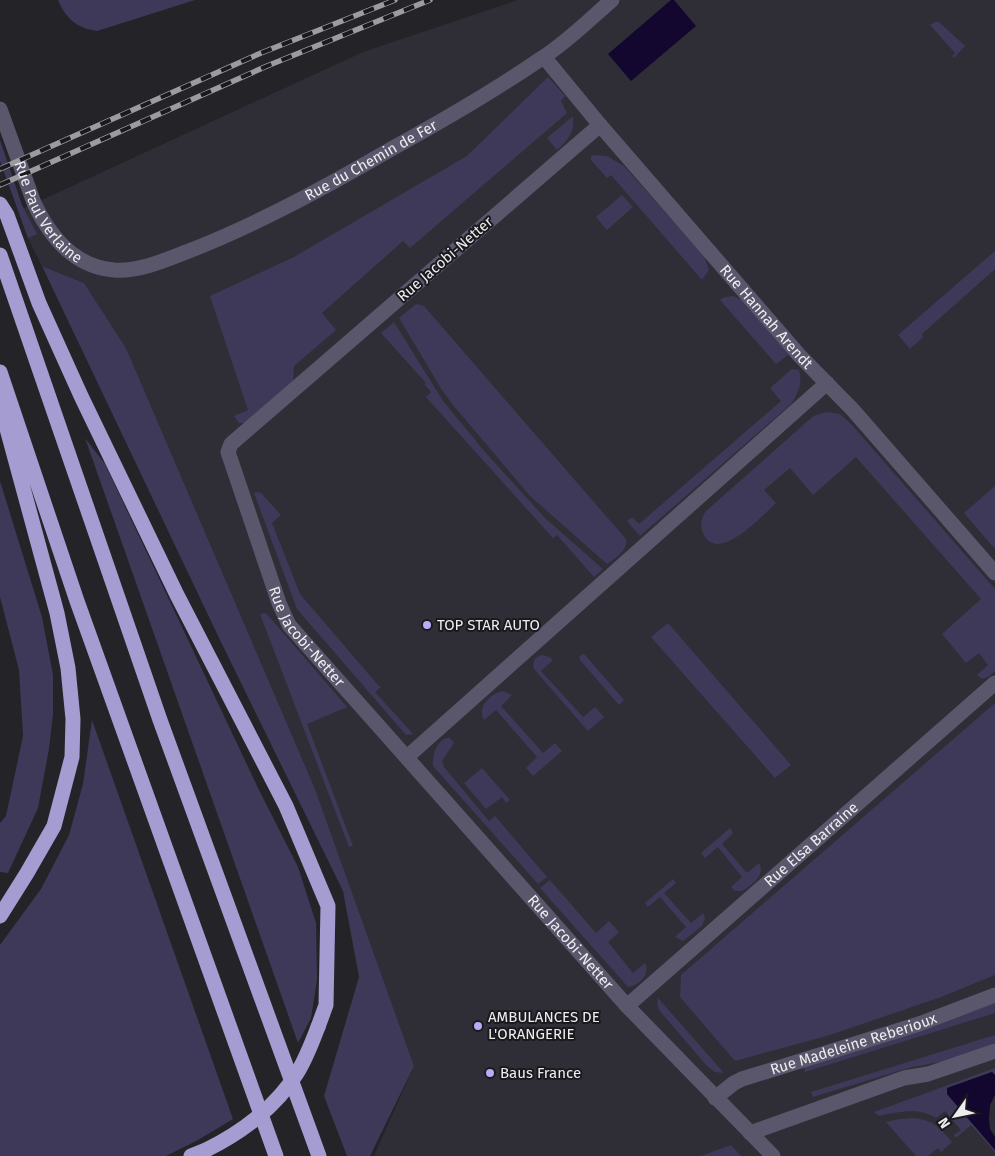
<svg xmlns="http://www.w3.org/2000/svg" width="995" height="1156" viewBox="0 0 995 1156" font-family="'Fira Sans',sans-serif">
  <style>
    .built { fill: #2f2e37 }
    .green { fill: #3e3958 }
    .water { fill: #13062f }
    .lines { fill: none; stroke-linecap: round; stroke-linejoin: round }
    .street { stroke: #5a576c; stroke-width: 15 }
    .highway { stroke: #a59cd2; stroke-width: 15 }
    .rail-casing { stroke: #9c9ca0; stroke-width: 5.5 }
    .rail { stroke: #1a1a1e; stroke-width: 4; stroke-dasharray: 11; stroke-linecap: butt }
    .highway-bridge { stroke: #a59cd2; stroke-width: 15 }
    .poi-dot { fill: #b8abf7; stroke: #1a1a1e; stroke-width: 2 }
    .labels { text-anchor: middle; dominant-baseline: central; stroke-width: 4; stroke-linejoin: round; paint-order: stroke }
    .street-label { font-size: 15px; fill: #ededf0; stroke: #1a1a1e }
    .poi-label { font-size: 15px; fill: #ededf0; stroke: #1a1a1e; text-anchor: start }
  </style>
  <rect width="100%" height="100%" fill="#242328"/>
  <!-- built -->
  <path class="built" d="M518,0h477v1156h-621l40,-90 -99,-277 -189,-441 -42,-65 -42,-17 -14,-28 -10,-27 345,-159z"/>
  <!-- green -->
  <path class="green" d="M58,0h137l-98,31c-20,-3 -31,-12 -39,-31z
    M935,22h4l26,24 -11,12 -2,-2 3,-3 -25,-28z
    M548,77l17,19 -4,5 6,12 -157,135 -7,-7 -81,72 14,17 -42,36 -1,15 -48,42h-6l-5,-7 14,-6 -38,-114 84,-39 173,-101z
    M573,116c2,16 -5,24 -16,34l-10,-12z
    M0,140l22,65 15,29 -9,4 -28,-77z
    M593,155l14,1 17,10 80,90 5,14 -7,10 -91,-105 -4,3 -16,-18v-3z
    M622,195l11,12 -26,23 -11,-13z
    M995,251v18l-73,65 1,3 -13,12 -12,-14z
    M42,266l42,17 42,65 189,441 99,277 -44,90h-23l-23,-60 35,-119 -16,-86 -123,-251z
    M733,296l9,4 45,53 1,2 -12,9 -56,-64 5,-3z
    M416,304l8,2 202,233c3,11 -11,19 -19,25l-77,-68 -77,-91 -11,-15 -43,-72z
    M394,322l49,79 42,51 60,66 58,51 -9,8 -37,-42 -4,3 -127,-141 5,-5 -7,-8 2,-1 -45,-50z
    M792,369l7,1c4,12 -1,24 -8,34l-151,132 -13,-15 5,-4 7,7 142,-123 -11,-13z
    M826,412l14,2 12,11 143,164v82l-7,6 -6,2 -5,-4 11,-10 -9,-12 -13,10 -24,-29 39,-35 -125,-142 -43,38 -23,-27 -26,22 12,13c-13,12 -59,63 -73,30 -4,-8 -1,-16 3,-22l104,-92 4,-3z
    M85,438l20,26 153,324 40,79 18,56 1,57 -6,38 -13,25z
    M0,481l42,136 11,58v39l-4,35 -11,59 -30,65 -8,-1v-49l6,-7 17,-80 -4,-66 -19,-73z
    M995,486v63l-31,-36z
    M257,492l4,1 20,22 -9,8 28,71 78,91 3,2 -6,5 38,42 -7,1 -109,-126 -43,-116z
    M266,613l81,94 -40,17 46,122 -4,1 -89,-233z
    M668,623l123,142 -16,13 -124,-141z
    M582,654l3,1 39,45 -5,5 -39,-45 -1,-3z
    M542,655l7,2 4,3 -12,11 42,46 12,-10 9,10 -16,14 -54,-62 -1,-4 2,-7z
    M502,691l10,4 -11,11 42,47 12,-10 7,8 -29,25 -7,-8 11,-11 -41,-47 -12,10c-7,-13 5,-25 18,-29z
    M995,703v272l-54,22 -111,38 -95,26 -55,-64 1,-22z
    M92,720l141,399 -35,21 -32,16h-166v-211l41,-56 28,-54 14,-51z
    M446,738h4l4,5 -12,18 2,6 45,54 6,-5 52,61 -9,7 -105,-118c0,-12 2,-22 13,-28z
    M482,768l28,32 -4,3 -4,-6 -16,12 -22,-26z
    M730,828l3,5 -11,11 25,29 12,-10c7,12 -7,22 -17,28h-7l-4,-4 11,-10 -24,-30 -13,11 -4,-5z
    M673,879l3,4 -12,10 27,30 12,-10 2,5 -3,8 -19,15 -8,-4 11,-10 -26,-30 -12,10 -3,-4z
    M550,880l46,53 13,-12 10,11 -11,10 25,31 12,-10c6,11 -6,23 -17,24l-88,-99z
    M658,998l66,75 -9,-1 -8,-6 -48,-56 -2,-7z
    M995,1001v12l-190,59 -1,-5z
    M995,1035v9l-44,16 -39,7 -99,30 -2,-5z
    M995,1068v7l-3,-3 -45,16v6l48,56v2l-24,-27 -15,13 -2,-3 7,-5 -16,-19 -9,7c-16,-11 -39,-6 -57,-2l-5,-4z
    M914,1118c21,3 25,9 38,24l-11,10 -3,-4 -10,8h-12l-30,-34 14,-3z
    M731,1145l10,11h-40z"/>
  <!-- water -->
  <path class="water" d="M671,0h3l22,26 -65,55 -23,-27z
    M992,1072l3,3v20l-5,10 -1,14 1,10 5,8v13l-48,-56v-6z"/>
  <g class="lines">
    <!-- street -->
    <g class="street">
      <path id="s1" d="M544,57l56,68 199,230 54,55 142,163"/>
      <path id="s2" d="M0,109l34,94c16,34 41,64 80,67 27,2 56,-12 80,-21 70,-28 135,-64 199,-101 51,-28 101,-57 149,-90 25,-16 47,-38 70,-58"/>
      <path id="s3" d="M600,125l-369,319 -3,8 51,151 10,22 338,381 146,150"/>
      <path d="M407,757l420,-374"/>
      <path id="s4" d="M627,1006l368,-323"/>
      <path id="s5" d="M715,1098l19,-15 8,-4 177,-55 76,-29"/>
      <path d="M750,1133l154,-55 24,-4 67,-23"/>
    </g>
    <!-- highway -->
    <path class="highway" d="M0,204l7,11 32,88 42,93 96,199 109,211 42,100 -2,99 -8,22
      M0,255l160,465 159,436
      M0,372l77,229 199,555
      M0,916l27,-43 27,-47 18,-69 1,-38 -5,-51 -11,-55 -57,-210
      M191,1156l15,-6"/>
    <!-- rail casing -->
    <g class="rail-casing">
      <path id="rail" d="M0,169l261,-116 134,-53
        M0,185l267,-119 163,-66"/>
    </g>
    <!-- rail -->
    <use href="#rail" class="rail"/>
    <!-- highway-bridge -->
    <path class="highway-bridge" d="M206,1150c35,-17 70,-43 91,-77 9,-14 15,-31 21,-46"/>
  </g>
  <!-- markers -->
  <g class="poi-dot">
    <circle cx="427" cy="625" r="5"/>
    <circle cx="478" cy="1026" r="5"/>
    <circle cx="490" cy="1073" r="5"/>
  </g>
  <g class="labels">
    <!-- street labels -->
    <g class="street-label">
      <text stroke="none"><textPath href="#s2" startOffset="491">Rue du Chemin de Fer</textPath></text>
      <text stroke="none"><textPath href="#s2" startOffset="115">Rue Paul Verlaine</textPath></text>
      <text transform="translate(445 259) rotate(-41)">Rue Jacobi-Netter</text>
      <text stroke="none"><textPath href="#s1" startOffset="342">Rue Hannah Arendt</textPath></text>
      <text stroke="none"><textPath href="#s3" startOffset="699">Rue Jacobi-Netter</textPath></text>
      <text stroke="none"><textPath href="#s4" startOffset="245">Rue Elsa Barraine</textPath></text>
      <text stroke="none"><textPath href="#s3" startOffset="1104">Rue Jacobi-Netter</textPath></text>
      <text stroke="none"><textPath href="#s5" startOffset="150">Rue Madeleine Reberioux</textPath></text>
    </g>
    <!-- poi labels -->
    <g class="poi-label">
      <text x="437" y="625">TOP STAR AUTO</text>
      <text x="488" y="1017">AMBULANCES DE<tspan x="488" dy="17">L'ORANGERIE</tspan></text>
      <text x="500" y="1073">Baus France</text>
    </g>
  </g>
  <!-- north arrow -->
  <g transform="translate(955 1116) rotate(237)" stroke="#1a1a1e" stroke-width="4" paint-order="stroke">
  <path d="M0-4L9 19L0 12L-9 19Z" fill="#ededf0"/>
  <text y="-8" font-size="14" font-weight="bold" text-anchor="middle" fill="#ededf0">N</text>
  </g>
</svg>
